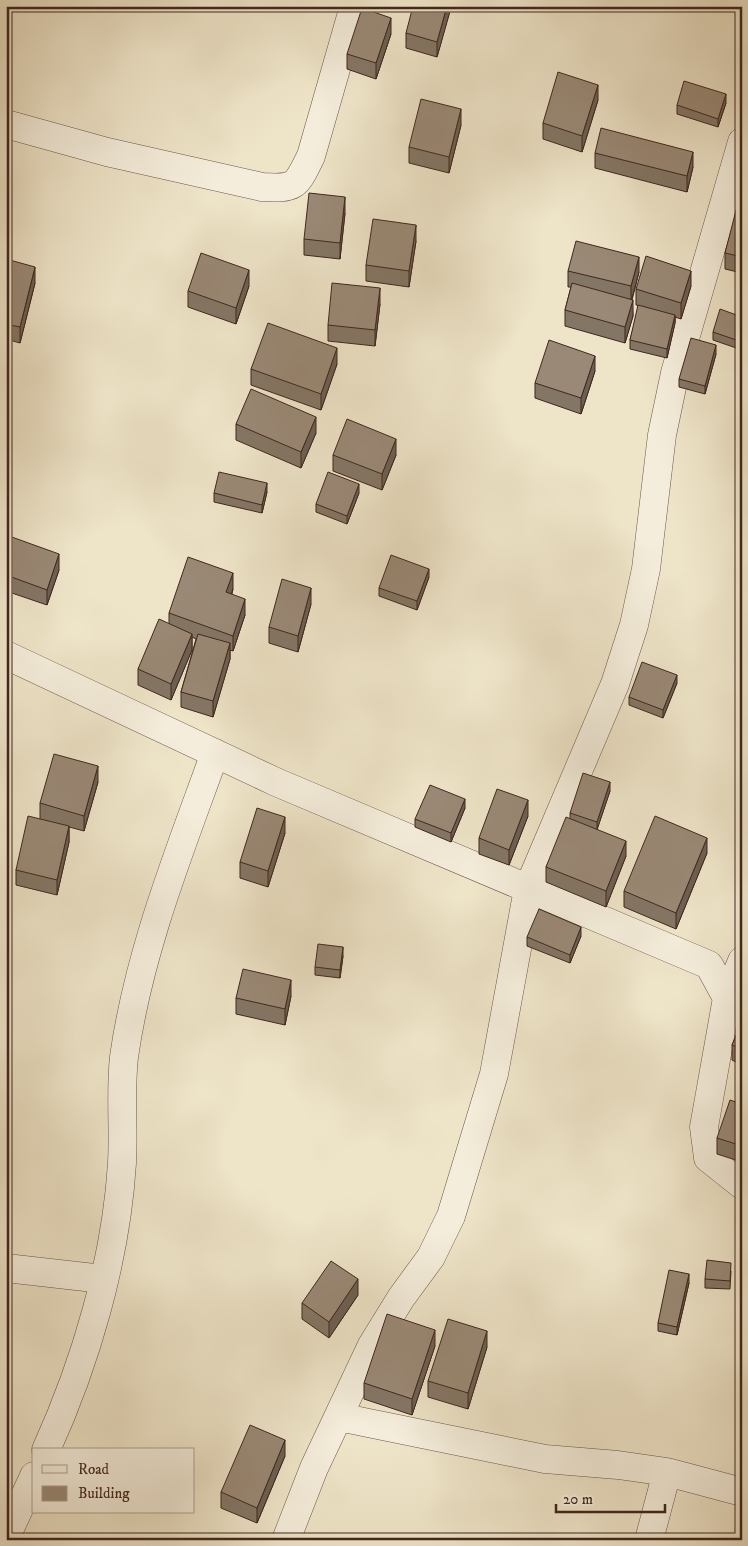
<svg xmlns="http://www.w3.org/2000/svg" width="748" height="1546" viewBox="0 0 748 1546" font-family="'IM FELL DW Pica',serif">
  <style>
    .lines { fill: none; stroke-linecap: round; stroke-linejoin: round }
    .minor-casing { stroke: #6c5648; stroke-width: 29 }
    .minor { stroke: #f4eddb; stroke-width: 28 }
    .wall { fill: #847665; stroke: #40271e }
    .shaded-wall { fill: #6c6053; stroke: #40271e }
    .building { fill: #9a8976; stroke: #40271e }
  </style>
  <rect width="100%" height="100%" fill="#eee4c8"/>
  <filter id="stains"><feTurbulence type="fractalNoise" baseFrequency=".004" numOctaves="4"/><feColorMatrix values="0 0 0 0 .2 0 0 0 0 .09 0 0 0 0 .02 0 0 0 .5 -.17"/></filter>
  <radialGradient id="worn" r=".72"><stop offset=".6" stop-color="#630" stop-opacity="0"/><stop offset="1" stop-color="#630" stop-opacity=".3"/></radialGradient>
  <g class="lines">
    <!-- minor casing -->
    <g class="minor-casing">
      <path id="minor" d="M6,124l101,28 155,35c35,2 34,-1 49,-31l43,-150
        M6,655l270,127 433,183 18,33 -23,129 4,31 34,27
        M727,998l15,-37
        M6,1268l97,11
        M339,1417l206,42 73,6 49,7 75,20
        M46,1450c40,-88 70,-190 76,-287 2,-36 -2,-71 2,-106 15,-106 55,-204 91,-304
        M6,1537l28,-61
        M286,1540l28,-72 58,-123 29,-47 30,-41 20,-41 43,-142 34,-185 87,-205 19,-59 12,-56 16,-134 13,-62 67,-231
        M649,1540l18,-68"/>
    </g>
    <!-- minor -->
    <use href="#minor" class="minor"/>
  </g>
  <!-- wall -->
  <path class="wall" d="M451,6l-14,51 -31,-9v-15z
    M391,34l-15,45 -29,-10v-15z
    M598,100l-16,52 -39,-13v-16z
    M726,103l-8,24 -41,-13v-9z
    M461,125l-12,48 -40,-10v-16z
    M595,153l98,14 -6,25 -92,-24z
    M742,195v78l-17,-4v-16z
    M345,213l-5,46 -36,-4v-16z
    M416,241l-7,46 -43,-6v-16z
    M6,259l29,24 -15,60 -14,-4z
    M568,271l71,1 -7,28 1,16 -8,27 -60,-17v-16l6,-23h-3z
    M249,286l-13,38 -48,-17v-16z
    M691,286l-10,33 -6,-2v6l-8,35 -37,-9v-9l9,-34 -3,-1v-16z
    M380,304l-5,42 -47,-5v-16z
    M742,317v33l-29,-10v-8z
    M716,354l-11,40 -26,-7v-8z
    M337,364l-16,46 -70,-25v-16z
    M595,371l-14,43 -46,-16v-15z
    M236,424l80,9 -15,35 -65,-28z
    M333,455h63l-14,35 -49,-19z
    M267,492l-5,21 -48,-11v-9z
    M359,493l-12,31 -31,-12v-8z
    M6,545l53,25 -12,35 -41,-14z
    M429,577l-12,33 -38,-14v-8z
    M233,589l-1,5 13,21 -12,36 -3,-1v9l-17,58 -32,-10v-15l15,-53 -4,-2v13l-21,50 -33,-15v-16l31,-45v-11z
    M311,604l-13,48 -29,-9v-16z
    M677,683l-14,35 -34,-13v-8z
    M98,782l-14,49 -15,-4v15l-12,53 -41,-10v-15l24,-51v-16z
    M610,791l-13,38 29,27 -20,51 -60,-25v-15l24,-49v-5z
    M465,808l-14,34 -36,-15v-8z
    M528,816l-19,49 -30,-11v-16z
    M285,833l-17,54 -28,-9v-16z
    M707,853l-31,76 -52,-22v-16z
    M581,936l-11,27 -43,-17v-9z
    M343,956l-3,22 -25,-3v-8z
    M291,996l-6,29 -49,-11v-16z
    M742,1021v44l-10,-5v-15z
    M742,1104v58l-25,-8v-16z
    M731,1271l-1,18 -25,-1v-9z
    M689,1283l-12,52 -19,-4v-8z
    M358,1295l-29,43 -27,-19v-16z
    M435,1346l-23,69 -48,-16v-16z
    M487,1347l-19,62 -40,-12v-16z
    M285,1456l-28,67 -36,-15v-16z"/>
  <!-- shaded-wall -->
  <path class="shaded-wall" d="M447,6h4v2l-14,49v-15z
    M391,18v16l-15,45v-16z
    M598,85v15l-16,52v-16z
    M726,94v9l-8,24v-8z
    M461,109v16l-12,48v-16z
    M693,152v15l-6,25v-16z
    M345,197v16l-5,46v-16z
    M416,225v16l-7,46v-16z
    M639,257v15l-8,30v-16z
    M35,267v16l-15,60v-16z
    M249,270v16l-13,38v-16z
    M691,271v15l-10,33v-16z
    M380,288v16l-5,42v-16z
    M633,300v16l-8,27v-16z
    M675,315v8l-8,35v-9z
    M716,345v9l-11,40v-8z
    M337,348v16l-16,46v-16z
    M595,356v15l-14,43v-16z
    M316,417v16l-15,35v-16z
    M396,439v16l-14,35v-16z
    M267,483v9l-5,21v-8z
    M359,484v9l-12,31v-8z
    M59,554v16l-12,35v-15z
    M429,569v8l-12,33v-9z
    M233,573v16l-7,19v-16z
    M311,588v16l-13,48v-16z
    M245,599v16l-12,36v-15z
    M192,634v16l-21,50v-16z
    M230,643v16l-17,58v-16z
    M677,675v8l-14,35v-8z
    M10,680v16l-4,11v-16z
    M98,766v16l-14,49v-15z
    M610,782v9l-13,39v-8z
    M465,799v9l-14,34v-9z
    M528,800v16l-19,49v-15z
    M285,817v16l-17,54v-16z
    M69,826v16l-12,53v-15z
    M707,838v15l-31,76v-16z
    M626,841v15l-20,51v-16z
    M581,927v9l-11,27v-8z
    M343,947v9l-3,22v-8z
    M291,980v16l-6,29v-16z
    M689,1274v9l-12,52v-8z
    M358,1279v16l-29,43v-16z
    M435,1330v16l-23,69v-16z
    M487,1331v16l-19,62v-16z
    M285,1440v16l-28,67v-15z"/>
  <!-- building -->
  <path class="building" d="M413,6h34l-10,36 -31,-9z
    M362,8l29,10 -15,45 -29,-9z
    M558,72l40,13 -16,51 -39,-13z
    M684,81l42,13 -8,25 -41,-14z
    M421,99l40,10 -12,48 -40,-10z
    M601,128l92,24 -6,24 -92,-23z
    M309,193l36,4 -5,46 -36,-4z
    M740,195h2v62l-17,-4z
    M373,219l43,6 -7,46 -43,-6z
    M576,241l63,16 -8,29 -63,-15z
    M201,253l48,17 -13,38 -48,-17z
    M646,256l45,15 -10,32 -45,-14z
    M6,259l29,8 -15,60 -14,-3z
    M332,283l48,5 -5,42 -47,-5z
    M572,283l61,17 -8,27 -60,-17z
    M638,305l37,10 -8,34 -37,-9z
    M720,309l22,8v25l-29,-10z
    M268,323l69,25 -16,46 -70,-25z
    M691,338l25,7 -11,41 -26,-7z
    M549,340l46,16 -14,42 -46,-15z
    M251,389l65,28 -15,35 -65,-28z
    M347,419l49,20 -14,35 -49,-19z
    M219,472l48,11 -5,22 -48,-12z
    M328,472l31,12 -12,32 -31,-12z
    M9,536l50,18 -12,36 -41,-15v-30z
    M391,555l38,14 -12,32 -38,-13z
    M188,557l45,16 -7,19 19,7 -12,37 -64,-23z
    M282,579l29,9 -13,48 -29,-9z
    M159,619l33,15 -21,50 -33,-15z
    M198,634l32,9 -17,58 -32,-9z
    M642,662l35,13 -14,35 -34,-13z
    M6,678l4,2 -4,11z
    M54,754l44,12 -14,50 -44,-13z
    M583,773l27,9 -13,40 -27,-9z
    M430,785l35,14 -14,34 -36,-14z
    M497,789l31,11 -19,50 -30,-12z
    M257,808l28,9 -17,54 -28,-9z
    M28,816l41,10 -12,54 -41,-10z
    M655,816l52,22 -31,75 -52,-22z
    M566,817l60,24 -20,50 -60,-24z
    M539,909l42,18 -11,28 -43,-18z
    M318,944l25,3 -3,23 -25,-3z
    M243,969l48,11 -6,29 -49,-11z
    M742,1021v28l-10,-4z
    M730,1100l12,4v42l-25,-8z
    M707,1260l24,3 -1,18 -25,-2z
    M331,1261l27,18 -29,43 -27,-19z
    M669,1270l20,4 -12,53 -19,-4z
    M387,1314l48,16 -23,69 -48,-16z
    M448,1319l39,12 -19,62 -40,-12z
    M250,1425l35,15 -28,68 -36,-16z"/>
  <!-- margin -->
  <rect width="748" height="1546" fill="none" stroke="#eee4c8" stroke-width="25"/>
  <rect x="8" y="8" width="733" height="1531" fill="none" stroke="#40271e" stroke-width="2.5"/>
  <rect x="12" y="12" width="723" height="1521" fill="none" stroke="#40271e"/>
  <!-- legend -->
  <rect x="32" y="1448" width="162" height="65" fill="#f4eddb" stroke="#ac9e8f"/>
  <rect x="42" y="1465" width="25" height="8" fill="#f4eddb" stroke="#ac9e8f"/>
  <text x="78" y="1474" font-size="15" fill="#40271e">Road</text>
  <rect x="42" y="1486" width="25" height="15" fill="#9a8976" stroke="#ac9e8f"/>
  <text x="78" y="1498" font-size="15" fill="#40271e">Building</text>
  <!-- scale -->
  <path d="M556 1504v8h109v-8" fill="none" stroke="#40271e" stroke-width="2.5"/>
  <text x="563" y="1504" font-size="15" fill="#40271e" stroke="#f4eddb" stroke-width="4" paint-order="stroke">20 m</text>
  <rect width="100%" height="100%" filter="url(#stains)"/>
  <rect width="100%" height="100%" fill="url(#worn)"/>
</svg>
